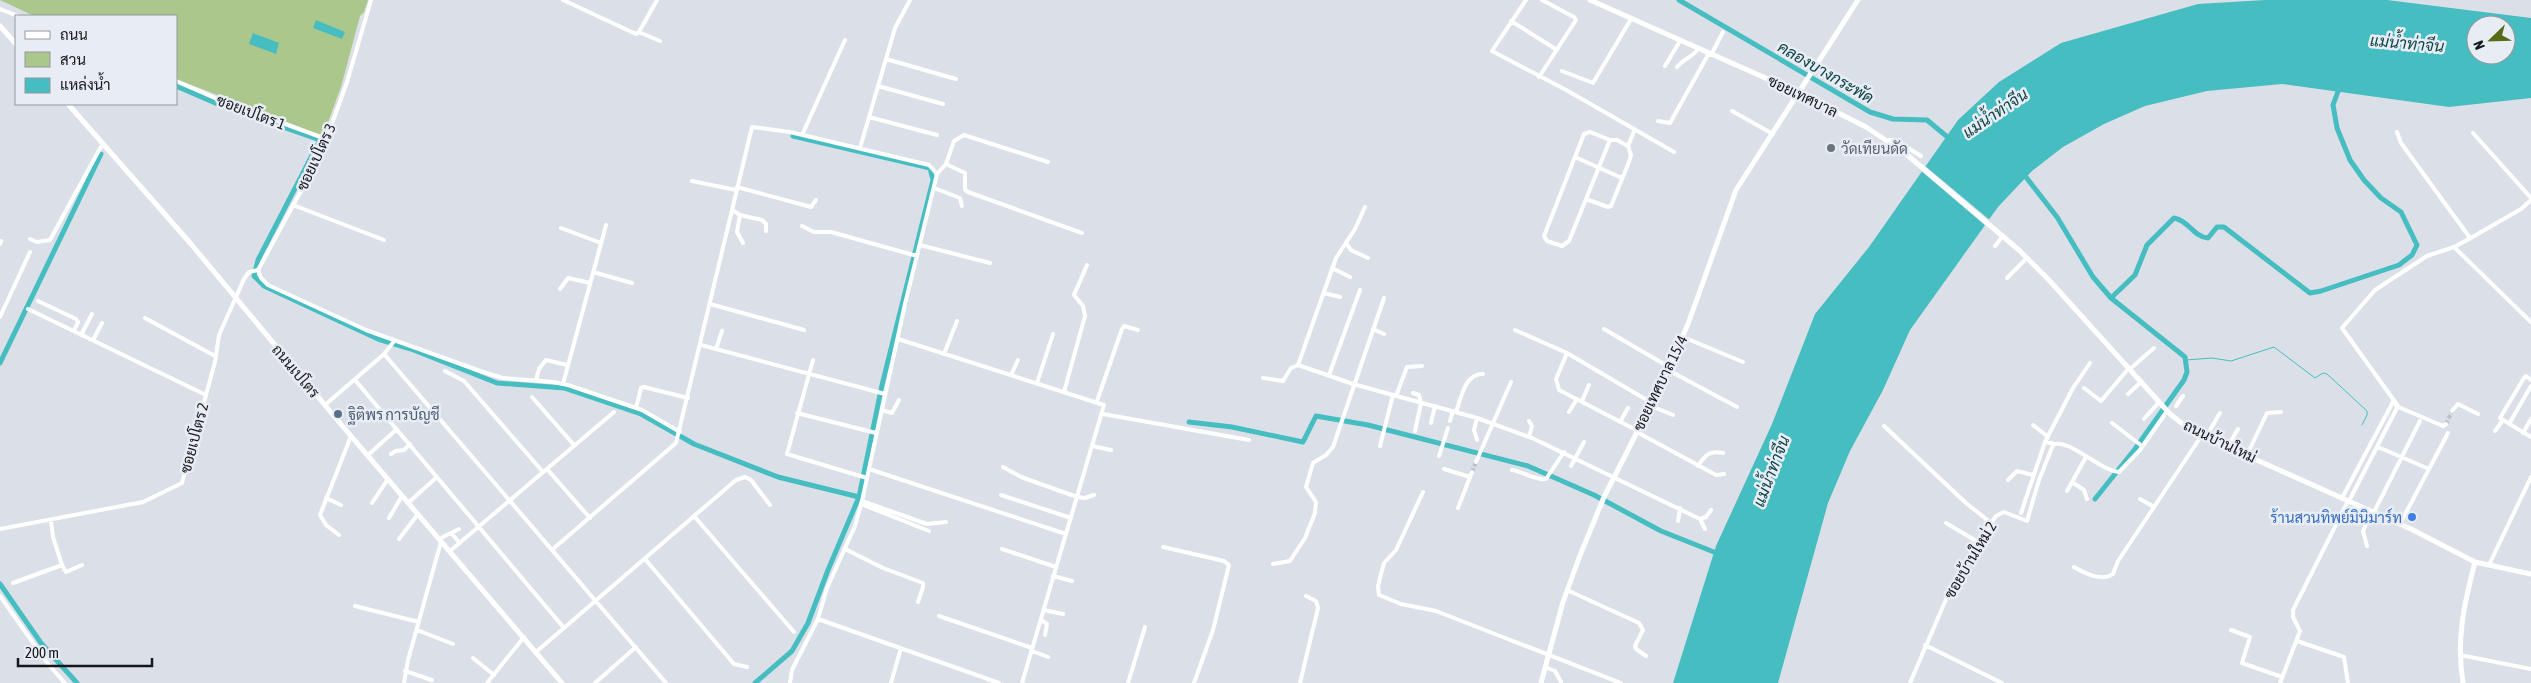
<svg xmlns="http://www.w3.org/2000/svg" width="2531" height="683" viewBox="0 0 2531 683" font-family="'Asap Condensed',Sarabun,sans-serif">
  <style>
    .green { fill: #acc78c }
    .water { fill: #46bdc0; fill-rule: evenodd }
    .pier { fill: #dbe0e8 }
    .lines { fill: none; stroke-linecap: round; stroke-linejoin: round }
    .stream { stroke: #46bdc0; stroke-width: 1 }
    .canal { stroke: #46bdc0; stroke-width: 5 }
    .minor-tunnel { stroke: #bdc2c9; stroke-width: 4; stroke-dasharray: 4 2; stroke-linecap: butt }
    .minor { stroke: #fff; stroke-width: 4 }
    .tertiary { stroke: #fff; stroke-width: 5 }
    .worship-dot { fill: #6b7280; stroke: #e8edf5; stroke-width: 2 }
    .service-dot { fill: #5c6f8a; stroke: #e8edf5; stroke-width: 2 }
    .shop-dot { fill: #3f7fe0; stroke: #e8edf5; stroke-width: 2 }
    .labels { text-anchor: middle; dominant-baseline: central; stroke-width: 5; stroke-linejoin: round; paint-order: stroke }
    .street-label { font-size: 15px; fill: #15171a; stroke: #e8edf5 }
    .worship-label { font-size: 15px; fill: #5b616d; stroke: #e8edf5; text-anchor: start }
    .service-label { font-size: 15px; fill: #4e5e75; stroke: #e8edf5; text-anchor: start }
    .shop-label { font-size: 15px; fill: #366cbe; stroke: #e8edf5; text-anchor: end }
    .water-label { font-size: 16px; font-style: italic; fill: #0d4344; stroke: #e8edf5 }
  </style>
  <rect width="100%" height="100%" fill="#dbe0e8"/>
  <!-- green -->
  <path class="green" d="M0,0h368l-4,12 -4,4 -19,71 -18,49 -147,-57v-63h-142z"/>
  <!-- water -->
  <path class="water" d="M2265,0h122l144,18v80l-82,9 -167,-23 -75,7 -62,15 -41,18 -41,23 -31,24 -34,36 -88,123 -27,60 -33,61 -22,52 -50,180h-105l43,-137 56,-122 43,-110 54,-67 89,-127 41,-38 62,-39 137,-39zM2476,25h30v30h-30z
    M316,20l29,12 -3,7 -29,-11z
    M253,33l26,10 -3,11 -27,-10z"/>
  <!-- pier -->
  <path class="pier" d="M1924,165l67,56 -4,6 -67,-57z"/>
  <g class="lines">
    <!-- stream -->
    <path class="stream" d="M2186,360l26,-2 19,3 43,-14 41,31 8,-5 4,1 40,37v4l-5,10"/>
    <!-- canal -->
    <path class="canal" d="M1679,0l191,112 23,7 34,1 24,20
      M176,86l44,19 100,35 -62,120 -4,16 10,10 114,53 33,10 86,34 67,5 77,26 53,30 84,33 81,20
      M2022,172l35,45 36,60 18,21 74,59 2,15 -3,8 -49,69 -40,50
      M2111,298l24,-23 12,-30 27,-27c14,2 20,19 34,20l9,-11h7l86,66 11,-2 78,-26 13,-10 5,-10 -16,-33 -20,-14 -17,-18 -14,-20 -13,-32 -4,-23 7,-19
      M0,363l101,-209
      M1189,422l43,5 71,15 13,-26 52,9 160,41 66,29 67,36 58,23
      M0,584l41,59 36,40
      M755,683l37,-32 16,-28 20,-53 31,-73 23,-112 51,-205 -3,-12 -137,-32"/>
    <!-- minor-tunnel -->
    <path class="minor-tunnel" d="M2446,424l6,-13
      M1472,472l4,-10"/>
    <!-- minor -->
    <path class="minor" d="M563,0l73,34 3,-2 21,9
      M1526,0l-34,51 76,40 106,61
      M0,9l18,7
      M1511,21l46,29
      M639,32l18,-32
      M1711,55l12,-23
      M886,59l70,20
      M1665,66l15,-25
      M1677,67c7,-9 15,-9 21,-18
      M1562,71l31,12 38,-64
      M1539,77l37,-57 -2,-3 -32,-17
      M176,81l44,19 106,39
      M878,86l65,18
      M1732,111l41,23
      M869,117l68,18
      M1658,121l12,2 39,-70
      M2397,132l4,11 69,95
      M2473,133l58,65
      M802,135l43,-95
      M1610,140l-20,-8 -6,2 -40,102 3,5 15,5 7,-5 41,-101h7l11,6
      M1885,140h10l26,16
      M860,148l35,-120 15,-28
      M1575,157l47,21
      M946,164l19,9v17l3,2 114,41
      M937,174l9,-10 8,-23 10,-6 84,27
      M692,181l44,9
      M737,187l74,20 5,-7
      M934,188l26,10 2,8
      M1586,199l22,8 3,-1 18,-44 2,-7 -3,-9 7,-17
      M293,205l91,35
      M732,210l8,5 -3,17 6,11
      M740,215l22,5 4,4v7
      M802,226l12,6h17l86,24
      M561,228l40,15
      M30,239l7,3 13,-2 53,-97
      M1346,243l5,7 17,8
      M0,244l1,-3
      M920,245l70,18
      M1995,246l8,-10
      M2454,247l77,75
      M1332,268l18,9
      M258,270l3,8 7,7 98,45 117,42 20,6 50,4 15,3 74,25 38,22
      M593,272l39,11
      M2007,278l20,-20
      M560,289l8,-11 22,5
      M1324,293l16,4
      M38,301l38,18 2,3 -4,9
      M710,304l94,26
      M28,309l178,86
      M0,317l30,-65
      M145,318l70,38
      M1373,329l11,5
      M1604,329l65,38
      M1515,330l52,23 85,50
      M81,335l11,-21
      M1683,337l60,25
      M898,339l206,66 -82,278
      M93,340l9,-17
      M701,345l184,49
      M716,349l6,-18
      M1567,353l-11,26 3,11 79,41
      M384,354l282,329
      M944,354l13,-33
      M813,360l-26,94 80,24
      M1298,365l38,-107 19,-29 10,-22
      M2130,369l24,-21
      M1668,370l69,37
      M445,371l19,10 79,91
      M1011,375l7,-15
      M1329,375l31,-85
      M1263,378l20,3 8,-13 7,-3 55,19 124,34 55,20 168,81 5,10
      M355,380l209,248
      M536,380l3,-11 7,-9 21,5
      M2531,380l-5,-4 -2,2 -24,40 31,19
      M1037,383l16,-49
      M563,384l43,-159
      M2084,388l17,13 28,-33
      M1064,392l21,-76 -2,-10 -9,-11 13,-30
      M1413,393l6,2 2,8 -6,28
      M2128,394l13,-12
      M1396,396l11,-29 15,-1
      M532,397l42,48
      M1097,401l25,-72 2,-3 14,4
      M1582,401l7,-16
      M325,405l59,-51 11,-14
      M1651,406l22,9
      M2176,406l7,-10
      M2396,406l47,20 3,-2
      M636,408l5,-20 3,-1 44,11
      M882,410l10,3 7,-13
      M2452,411l6,-7 20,10
      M1456,412c5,-14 9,-39 27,-38
      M1569,412l8,-13
      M797,413l79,20
      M1103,414l146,26
      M2144,419l15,-17
      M1450,421l3,-10
      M1620,422l8,-14
      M1431,423l4,-17
      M2112,423l30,23
      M2509,424l22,-38
      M2033,425l14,11
      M1884,426l82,77 25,20
      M2495,431l8,-11
      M1637,432l79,43 8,-1
      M2523,433l8,-14
      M1529,437l3,-11 -3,-5
      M2206,437l14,-24
      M1477,440l-3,-10 3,-12
      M2045,442l28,-54 17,-25
      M1092,446l19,4
      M1380,446l13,-51
      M2228,446l10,-17
      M2378,447l51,22
      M391,454l5,-3 8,-1 6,-6
      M368,455l29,-26
      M2247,455l20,-42 14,-1
      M1439,456l9,-28
      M1476,462l35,-80
      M1571,466l13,-24
      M1698,466c7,-11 12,-16 25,-13
      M1003,467l18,10 56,20 8,1 9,-3
      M547,469l43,49
      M869,469l197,65
      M1444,469l26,8
      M1512,470c12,2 23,10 34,9l18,-27
      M2008,480l9,-9 16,4
      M2072,482l12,8 3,9
      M2067,491l19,-34
      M1423,492l-27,58 -12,13 -6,23 1,9 22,9 35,7 185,72
      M1001,495l70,23
      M326,498l15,7
      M2342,498l52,-98
      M2140,499l14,8
      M862,501l65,23 19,-2
      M2349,501l49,-95 -56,-78 33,-38 52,-34 27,-9 15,-8 52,-30 10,-9
      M372,503l16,-24
      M408,503l29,-26
      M861,504l68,27
      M1458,508l14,-36
      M2374,512l46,-91
      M2021,513l24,-71 10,2
      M694,516l100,116
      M389,518l13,-22
      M1700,519l6,-2 5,-7
      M1678,521l2,-13
      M1946,523l32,19
      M2400,524l48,-91
      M0,529l143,-27 39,-19 33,-121 4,-27 25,-56 5,-7 9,-2 63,-116 26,-72 24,-82
      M451,533l9,10
      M339,535l-13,-10 -6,-10 31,-79
      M399,539l19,-25
      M439,539l20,-10
      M2367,546l-4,-15 9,-20
      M1163,547l61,14 5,4 -16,65 -19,53
      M553,549l123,-106 76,-316 38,5 139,33 8,9 -32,130 -43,197 -7,25 -28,62 -9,31 -26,51 -2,13
      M845,549l38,19 40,15v4l-5,15
      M1002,549l54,18
      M450,551l164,-139
      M645,559l89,105 13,3
      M1273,564l17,-3 15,-23 10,-25 1,-11 -10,-15 7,-24 13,-8 7,-8 51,-149
      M62,565l4,7 16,-7
      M2489,565l42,-88
      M2074,567c10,6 28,15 39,7l5,-13 84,-126
      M1053,576l19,5
      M13,583l49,-18 -9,-28 -2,-17
      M1567,590l72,33 4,7 -8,16 1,3 10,7
      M0,596l48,68 17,19
      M355,606l64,16
      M1044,610l19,4
      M939,616l93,32
      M818,619l181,64
      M1041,620l6,4 -2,11
      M417,630l36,14
      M2231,630l19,7 -8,26 40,14
      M2297,641l47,16 4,26
      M1925,645l77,38
      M1032,651l16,6
      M536,652l200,-172 9,-3 6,3 19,25
      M2460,655l71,14
      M473,658l21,17
      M1545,667l10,4 6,11
      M405,671l27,9
      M404,683l4,-23 33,-118
      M487,683l37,-46
      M595,683l41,-36
      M891,683l10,-35
      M1128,683l17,-56
      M1300,683l18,-75 -2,-7 -10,-5
      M1910,683l40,-93 41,-67 5,-7 8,-4 23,9 12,-41 14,-35c15,-8 47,26 66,27l21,-22 27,-39
      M2280,683l20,-52 -7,-14v-7l55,-109"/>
    <!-- tertiary -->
    <path class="tertiary" d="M1590,0l209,93 67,34 39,26 115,98 28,28 122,135 14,11 28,15 199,89 64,33 56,12
      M0,26l16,18
      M68,104l123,140 148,178 223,261
      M1541,683l22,-81 16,-44 25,-61 56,-110 28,-63 48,-134 122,-190
      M2463,683c-7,-43 1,-79 12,-121"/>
  </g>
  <!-- markers -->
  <circle class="worship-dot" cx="1831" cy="148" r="5"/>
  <circle class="service-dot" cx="338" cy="414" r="5"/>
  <circle class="shop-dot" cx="2412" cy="517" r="5"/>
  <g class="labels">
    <!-- street labels -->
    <g class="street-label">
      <text transform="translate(1803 96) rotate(26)">ซอยเทศบาล</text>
      <text transform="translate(251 112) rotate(21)">ซอยเปโตร 1</text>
      <text transform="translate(316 157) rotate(-65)">ซอยเปโตร 3</text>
      <text transform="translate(296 371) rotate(50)">ถนนเปโตร</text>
      <text transform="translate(1660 383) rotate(-64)">ซอยเทศบาล 15/4</text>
      <text transform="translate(194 438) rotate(-75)">ซอยเปโตร 2</text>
      <text transform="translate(2220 441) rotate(26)">ถนนบ้านใหม่</text>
      <text transform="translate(1970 560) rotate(-59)">ซอยบ้านใหม่ 2</text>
    </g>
    <!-- worship labels -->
    <g class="worship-label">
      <text x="1841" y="148">วัดเทียนดัด</text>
    </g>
    <!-- service labels -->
    <g class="service-label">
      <text x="348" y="414">ฐิติพร การบัญชี</text>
    </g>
    <!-- shop labels -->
    <g class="shop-label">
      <text x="2402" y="517">ร้านสวนทิพย์มินิมาร์ท</text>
    </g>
    <!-- water labels -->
    <g class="water-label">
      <text transform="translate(2407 43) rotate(5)">แม่น้ำท่าจีน</text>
      <text transform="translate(1826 72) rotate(30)">คลองบางกระพัด</text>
      <text transform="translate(1995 113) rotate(-34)">แม่น้ำท่าจีน</text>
      <text transform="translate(1771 471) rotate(-69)">แม่น้ำท่าจีน</text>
    </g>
  </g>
  <!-- legend -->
  <rect x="15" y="15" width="162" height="90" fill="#e8edf5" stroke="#94979d"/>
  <rect x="25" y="31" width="25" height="8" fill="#ffffff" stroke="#94979d"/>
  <text x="60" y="40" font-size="15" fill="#15171a">ถนน</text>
  <rect x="25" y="52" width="25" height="15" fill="#acc78c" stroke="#94979d"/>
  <text x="60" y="65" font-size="15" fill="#15171a">สวน</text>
  <rect x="25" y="78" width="25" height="15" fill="#46bdc0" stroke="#94979d"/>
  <text x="60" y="90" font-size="15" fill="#15171a">แหล่งน้ำ</text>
  <!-- north arrow -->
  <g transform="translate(2491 40) rotate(247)"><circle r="24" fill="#e8edf5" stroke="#94979d"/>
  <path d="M0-4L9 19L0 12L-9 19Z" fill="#576a17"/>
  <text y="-8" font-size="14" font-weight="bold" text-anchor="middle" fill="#15171a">N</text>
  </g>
  <!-- scale -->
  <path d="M18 658v8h134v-8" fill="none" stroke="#15171a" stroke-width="2.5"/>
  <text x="25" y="658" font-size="15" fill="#15171a" stroke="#e8edf5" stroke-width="4" paint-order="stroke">200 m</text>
</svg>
